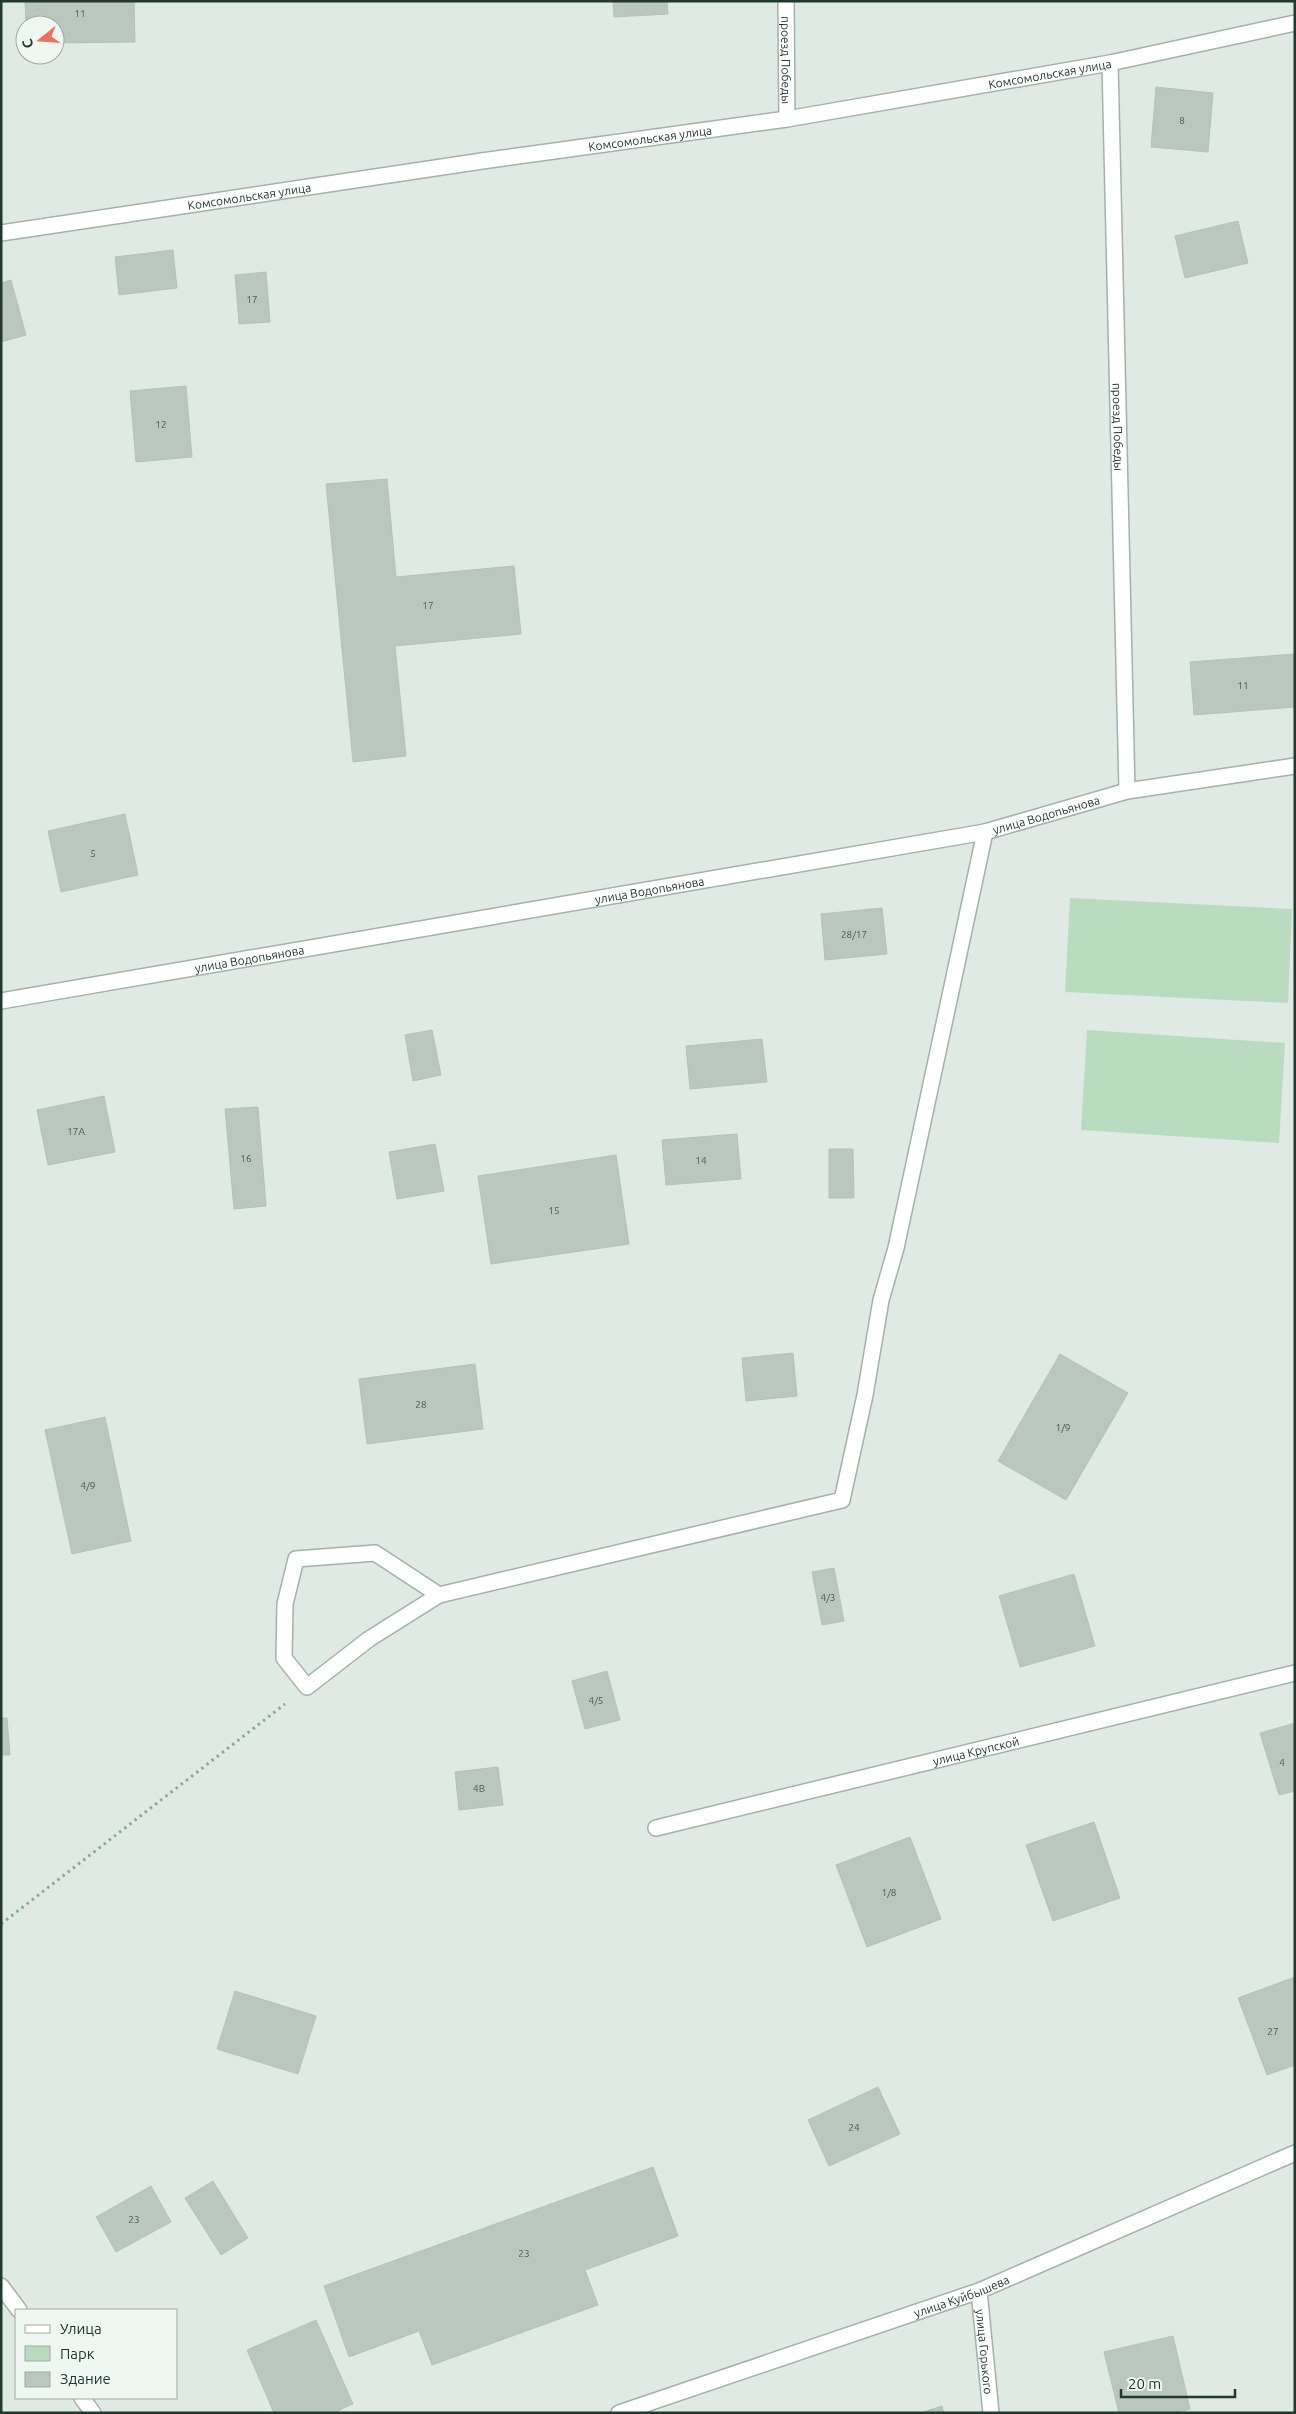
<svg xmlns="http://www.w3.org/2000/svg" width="1296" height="2414" viewBox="0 0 1296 2414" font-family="Ubuntu,sans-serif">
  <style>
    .green { fill: #b9dbbf }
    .building { fill: #b8c7c0; stroke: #b2c3bb }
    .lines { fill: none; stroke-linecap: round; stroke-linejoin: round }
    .minor-casing { stroke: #a2b1ab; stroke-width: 18 }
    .path { stroke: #81ac9b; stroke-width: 3; stroke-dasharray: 2.5 4; stroke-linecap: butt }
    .minor { stroke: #fff; stroke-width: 15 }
    .labels { text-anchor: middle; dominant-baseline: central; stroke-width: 4; stroke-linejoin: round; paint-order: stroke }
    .number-label { font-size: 10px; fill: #475c55 }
    .street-label { font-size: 12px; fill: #213931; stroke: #eff7f2 }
  </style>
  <rect width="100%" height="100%" fill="#dfeae4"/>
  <!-- green -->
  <path class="green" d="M1070,898l222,11 -4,94 -223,-11z
    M1087,1030l198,13 -6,100 -198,-13z"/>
  <!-- building -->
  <path class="building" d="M25,1h109l1,41 -80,1v-18h-29z
    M613,1h54l1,13 -54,3z
    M1156,87l57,6 -5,59 -57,-5z
    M1238,221l10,42 -63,15 -10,-42z
    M173,250l4,38 -58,7 -4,-38z
    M266,272l4,50 -31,2 -4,-49z
    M11,280l15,55 -25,7v-59z
    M186,386l6,71 -56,5 -6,-71z
    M387,479l9,98 118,-11 7,68 -126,12 11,110 -53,6 -27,-278z
    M1295,654v53l-101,8 -4,-53z
    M125,814l13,61 -77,17 -13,-61z
    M882,908l5,46 -62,6 -4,-46z
    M432,1030l9,45 -28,6 -8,-46z
    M762,1039l5,43 -77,7 -4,-43z
    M104,1096l11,56 -67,13 -11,-55z
    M258,1107l8,99 -32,3 -9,-100z
    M737,1134l4,45 -75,6 -4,-45z
    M435,1144l9,47 -47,8 -8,-47z
    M829,1149h24l1,49h-25z
    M616,1155l13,89 -138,20 -13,-88z
    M793,1353l4,43 -51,5 -4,-43z
    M1060,1354l68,39 -62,107 -68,-39z
    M475,1364l8,65 -116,15 -8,-65z
    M105,1417l26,124 -59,13 -27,-124z
    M834,1568l10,53 -22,4 -10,-53z
    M1074,1574l21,72 -75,21 -21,-71z
    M607,1671l13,49 -35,9 -13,-48z
    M1,1718h6l3,37h-9z
    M1295,1723v68l-16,4 -19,-62z
    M498,1767l5,38 -44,5 -4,-38z
    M1094,1822l26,76 -67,23 -27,-76z
    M910,1837l31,82 -74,28 -31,-82z
    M1295,1977v88l-28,10 -29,-77z
    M235,1991l81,25 -18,58 -81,-25z
    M878,2087l22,47 -71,32 -21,-46z
    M653,2167l25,69 -93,34 13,35 -166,60 -13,-34 -70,26 -25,-71z
    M213,2181l35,57 -27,17 -36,-57z
    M151,2186l20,36 -55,30 -20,-35z
    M316,2320l37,84 -20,9h-59l-27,-63z
    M1173,2336l17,73 -16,4h-55l-15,-61z
    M942,2406l2,7h-24z"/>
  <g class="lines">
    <!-- minor casing -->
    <g class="minor-casing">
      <g id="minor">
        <path id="s1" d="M786,1l1,118"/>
        <path id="s2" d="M1110,63l17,728"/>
        <path id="s3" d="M1,233l481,-72 305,-42 323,-56 185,-40"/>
        <path id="s4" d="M1,1001l984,-169 142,-41 168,-25"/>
        <path d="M439,1595l-70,44 -62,48 -23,-29 1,-54 11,-45 79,-6 64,42 403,-95 23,-105 16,-95 15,-52 89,-416"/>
        <path id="s5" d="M656,1828l639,-155"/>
        <path d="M1,2286l18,24"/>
        <path id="s6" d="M979,2291l12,122"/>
        <path d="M82,2398l11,15"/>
        <path id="s7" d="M619,2413l360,-122 316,-138"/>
      </g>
    </g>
    <!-- path -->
    <path class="path" d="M1,1924l284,-220"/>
    <!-- minor -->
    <use href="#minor" class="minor"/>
  </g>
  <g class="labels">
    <!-- number labels -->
    <g class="number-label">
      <text x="80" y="13">11</text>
      <text x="1182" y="120">8</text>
      <text x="252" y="299">17</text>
      <text x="161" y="424">12</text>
      <text x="428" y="605">17</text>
      <text x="1243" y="685">11</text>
      <text x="93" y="853">5</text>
      <text x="854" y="934">28/17</text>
      <text x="76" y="1131">17А</text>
      <text x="246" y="1158">16</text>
      <text x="701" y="1160">14</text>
      <text x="554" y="1210">15</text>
      <text x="421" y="1404">28</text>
      <text x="1063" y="1427">1/9</text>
      <text x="88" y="1485">4/9</text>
      <text x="828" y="1597">4/3</text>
      <text x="596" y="1700">4/5</text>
      <text x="1282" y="1762">4</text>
      <text x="479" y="1788">4В</text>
      <text x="889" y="1892">1/8</text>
      <text x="1273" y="2031">27</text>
      <text x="854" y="2127">24</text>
      <text x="134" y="2219">23</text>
      <text x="524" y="2253">23</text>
    </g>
    <!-- street labels -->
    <g class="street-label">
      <text stroke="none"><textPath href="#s1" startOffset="59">проезд Победы</textPath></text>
      <text stroke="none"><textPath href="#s3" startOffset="1061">Комсомольская улица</textPath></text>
      <text stroke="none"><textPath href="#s3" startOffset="656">Комсомольская улица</textPath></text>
      <text stroke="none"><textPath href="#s3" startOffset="251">Комсомольская улица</textPath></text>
      <text stroke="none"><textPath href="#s2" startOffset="364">проезд Победы</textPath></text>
      <text stroke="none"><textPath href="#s4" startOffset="1062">улица Водопьянова</textPath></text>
      <text stroke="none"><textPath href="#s4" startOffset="658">улица Водопьянова</textPath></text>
      <text stroke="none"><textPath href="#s4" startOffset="252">улица Водопьянова</textPath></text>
      <text stroke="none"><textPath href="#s5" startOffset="329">улица Крупской</textPath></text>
      <text stroke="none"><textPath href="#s7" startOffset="362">улица Куйбышева</textPath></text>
      <text stroke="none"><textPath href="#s6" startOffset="61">улица Горького</textPath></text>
    </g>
  </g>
  <!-- border -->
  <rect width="1296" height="2414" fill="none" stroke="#213931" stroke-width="5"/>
  <!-- legend -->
  <rect x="15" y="2309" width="162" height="90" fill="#eff7f2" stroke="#9daba5"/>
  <rect x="25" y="2325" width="25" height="8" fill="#ffffff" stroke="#9daba5"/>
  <text x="60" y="2334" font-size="15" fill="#213931">Улица</text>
  <rect x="25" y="2346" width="25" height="15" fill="#b9dbbf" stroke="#9daba5"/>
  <text x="60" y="2359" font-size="15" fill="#213931">Парк</text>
  <rect x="25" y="2372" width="25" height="15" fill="#b8c7c0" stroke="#9daba5"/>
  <text x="60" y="2384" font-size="15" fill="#213931">Здание</text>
  <!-- north arrow -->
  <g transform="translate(40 40) rotate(253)"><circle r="24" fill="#eff7f2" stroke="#9daba5"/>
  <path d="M0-4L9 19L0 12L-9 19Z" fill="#ed725b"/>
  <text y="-8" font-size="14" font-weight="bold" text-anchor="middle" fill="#213931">С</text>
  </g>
  <!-- scale -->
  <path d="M1121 2389v8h114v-8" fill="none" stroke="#213931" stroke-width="2.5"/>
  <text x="1128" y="2389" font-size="15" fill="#213931" stroke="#eff7f2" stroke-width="4" paint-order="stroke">20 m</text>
</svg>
